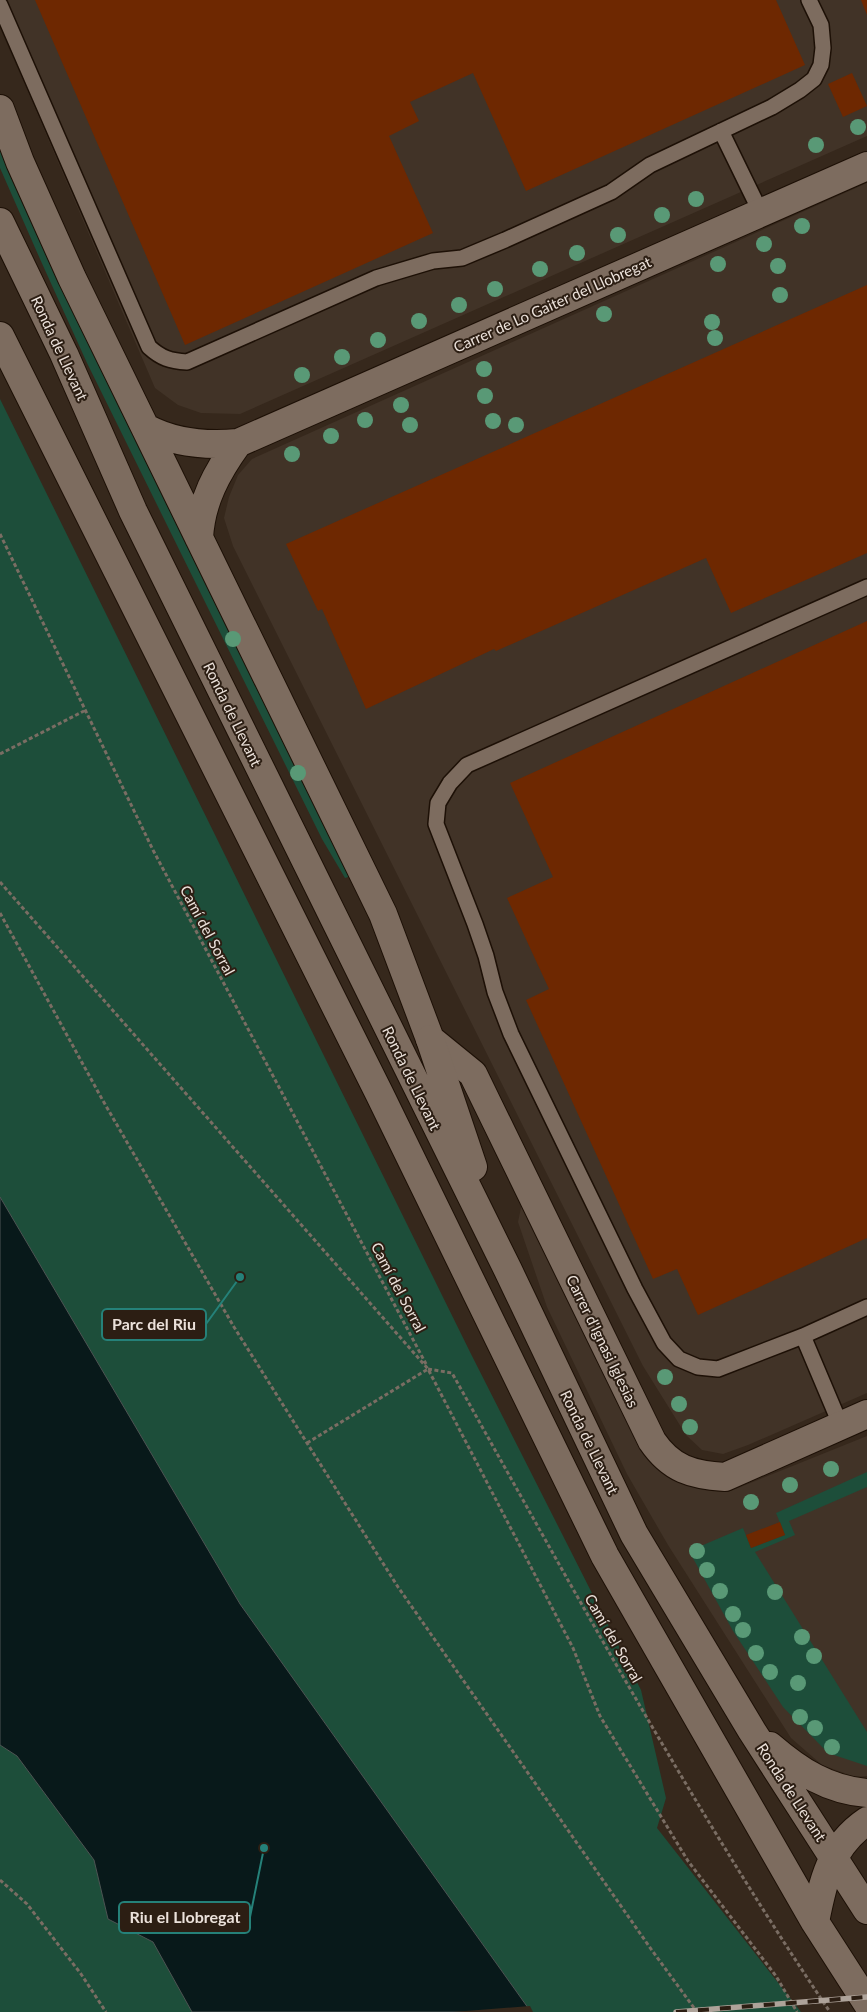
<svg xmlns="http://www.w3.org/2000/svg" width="867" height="2012" viewBox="0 0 867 2012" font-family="Lato,sans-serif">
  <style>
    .industrial { fill: #413327 }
    .green { fill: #1d4e3a }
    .water { fill: #08191a; stroke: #4c5554 }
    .pier { fill: #36281c }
    .building { fill: #6e2801 }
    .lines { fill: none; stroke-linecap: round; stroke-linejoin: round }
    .service-casing { stroke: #1d1006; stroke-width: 18 }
    .minor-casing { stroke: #1d1006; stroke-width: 30 }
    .secondary-casing { stroke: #1d1006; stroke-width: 30 }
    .path { stroke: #7a6d63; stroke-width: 3; stroke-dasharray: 4 2.5; stroke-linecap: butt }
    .service { stroke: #7d6c5f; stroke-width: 15 }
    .minor { stroke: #7d6c5f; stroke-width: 28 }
    .secondary { stroke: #7d6c5f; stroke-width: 28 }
    .rail-casing { stroke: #aea39a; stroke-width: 5.5 }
    .rail { stroke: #2c1e13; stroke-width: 4; stroke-dasharray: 11; stroke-linecap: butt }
    .tree { fill: #599976 }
    .labels { text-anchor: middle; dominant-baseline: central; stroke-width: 4; stroke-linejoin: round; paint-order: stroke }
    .street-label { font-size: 15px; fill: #ebe1da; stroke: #2c1e13 }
    .leader { fill: none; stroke: #258179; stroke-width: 2 }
    .callout-dot { fill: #258179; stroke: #2c1e13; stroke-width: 2 }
    .callout { fill: #2c1e13; stroke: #258179; stroke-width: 2 }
    .callout-label { font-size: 16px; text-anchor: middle; font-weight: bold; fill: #ebe1da }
  </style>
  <rect width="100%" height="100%" fill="#36281c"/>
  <!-- industrial -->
  <path class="industrial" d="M0,0h867v136l-627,278 -39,-1 -23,-8 -23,-17 -155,-361z
    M867,183v1210l-119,52 -25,9 -21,-4 -16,-15 -43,-69 -410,-820 -9,-28 5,-21 9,-22 14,-16z
    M522,1203l146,272 15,9 20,6 25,2 139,-56v340l-12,1 -33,-12 -31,-27 -123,-193 -41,-71 -80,-167 -29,-85z"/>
  <!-- green -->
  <path class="green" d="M0,128l358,746 -13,4 -23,-39 -235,-476 -47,-104 -40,-91z
    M0,399l472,957 169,334 25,108 -9,30 144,184h-270l-291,-408 -240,-407z
    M867,1472v15l-78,34 6,14 -40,17 112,180v34l-39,-13 -45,-46 -50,-76 -44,-80 54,-23 8,20 34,-13 -9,-22z
    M0,1745l17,11 77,104 14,59 45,23 39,70h-192z"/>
  <!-- water -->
  <path class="water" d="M0,1197l240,407 291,408h-339l-39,-70 -45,-23 -14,-59 -77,-104 -17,-11z"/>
  <!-- pier -->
  <path class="pier" d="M530,2006l3,6h-80z"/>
  <!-- building -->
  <path class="building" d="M35,0h741l29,65 -279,126 -53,-118 -63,29 9,19 -30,15 44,97 -248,112z
    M861,0h6v15z
    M852,73l15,33 -24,11 -15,-33z
    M867,285v268l-136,60 -25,-55 -210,93 -2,-2 -128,60 -44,-100 -4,2 -32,-67z
    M867,621v617l-169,77 -21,-46 -24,10 -127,-279 23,-11 -42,-91 46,-21 -43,-94z
    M780,1522l5,13 -34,13 -5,-13z"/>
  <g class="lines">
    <!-- service casing -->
    <g class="service-casing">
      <path id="service" d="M0,5l149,342c12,11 21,14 38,15l189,-84 57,-17 29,-3 43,-18 106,-48 39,-27 122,-58 28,-17 14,-11 7,-14 2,-17 -2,-23 -12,-25
        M721,131l40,82
        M867,587l-400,178 -17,18 -12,20 -2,21 39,100 11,32 9,36 16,42 124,255 29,54 15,16 19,8 20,2 85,-33 64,-29
        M803,1336l38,90"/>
    </g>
    <!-- minor casing -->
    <g class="minor-casing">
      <path id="minor" d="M0,109l20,53 52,116 311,636 47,125 43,35 179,367c19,28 40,34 73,36l142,-63
        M146,428c28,15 60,18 92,15l629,-277
        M199,538c2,-37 18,-66 39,-95"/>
    </g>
    <!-- secondary casing -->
    <g class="secondary-casing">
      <path id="secondary" d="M0,222l64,132 69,157 375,759 126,264 118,197 115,179
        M0,336l379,757 226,463 210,366 52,81
        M430,1039l43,128
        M770,1746c29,25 58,44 97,47
        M815,1922c8,-41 15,-76 52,-101"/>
    </g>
    <!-- path -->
    <path class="path" d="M0,534l153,316 273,514
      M0,754l84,-43
      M0,882l428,487 145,279 27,68 88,145 88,115 21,36
      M0,913l102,186 132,228 73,116 91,144 253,362 46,63
      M428,1369l24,4c121,216 240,434 378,639
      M307,1443l121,-74
      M0,1880l27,24 54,70 25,38"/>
    <!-- service -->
    <use href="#service" class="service"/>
    <!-- minor -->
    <use href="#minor" class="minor"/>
    <!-- secondary -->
    <use href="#secondary" class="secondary"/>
    <!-- rail casing -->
    <g class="rail-casing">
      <path id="rail" d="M676,2012l191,-15"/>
    </g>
    <!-- rail -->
    <use href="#rail" class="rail"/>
  </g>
  <!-- trees -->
  <g class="tree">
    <circle cx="858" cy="127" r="8"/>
    <circle cx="816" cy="145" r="8"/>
    <circle cx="696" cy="199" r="8"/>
    <circle cx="662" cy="215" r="8"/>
    <circle cx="802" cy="226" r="8"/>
    <circle cx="618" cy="235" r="8"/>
    <circle cx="764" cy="244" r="8"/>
    <circle cx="577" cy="253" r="8"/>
    <circle cx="718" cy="264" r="8"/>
    <circle cx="778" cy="266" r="8"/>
    <circle cx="540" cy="269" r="8"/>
    <circle cx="495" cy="289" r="8"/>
    <circle cx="780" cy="295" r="8"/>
    <circle cx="459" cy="305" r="8"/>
    <circle cx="604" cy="314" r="8"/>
    <circle cx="419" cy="321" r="8"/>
    <circle cx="712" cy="322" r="8"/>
    <circle cx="715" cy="338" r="8"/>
    <circle cx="378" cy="340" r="8"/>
    <circle cx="342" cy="357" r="8"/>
    <circle cx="484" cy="369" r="8"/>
    <circle cx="302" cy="375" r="8"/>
    <circle cx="485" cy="396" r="8"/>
    <circle cx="401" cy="405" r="8"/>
    <circle cx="365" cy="420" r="8"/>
    <circle cx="493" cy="421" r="8"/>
    <circle cx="410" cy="425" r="8"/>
    <circle cx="516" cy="425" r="8"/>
    <circle cx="331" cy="436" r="8"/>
    <circle cx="292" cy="454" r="8"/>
    <circle cx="233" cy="639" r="8"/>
    <circle cx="298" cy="773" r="8"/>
    <circle cx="665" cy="1377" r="8"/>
    <circle cx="679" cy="1404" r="8"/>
    <circle cx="690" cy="1427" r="8"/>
    <circle cx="831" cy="1469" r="8"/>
    <circle cx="790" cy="1485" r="8"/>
    <circle cx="751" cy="1502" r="8"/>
    <circle cx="697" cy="1551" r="8"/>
    <circle cx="707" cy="1570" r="8"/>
    <circle cx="720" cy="1591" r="8"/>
    <circle cx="775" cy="1592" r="8"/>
    <circle cx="733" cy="1614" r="8"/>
    <circle cx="743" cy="1630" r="8"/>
    <circle cx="802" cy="1637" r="8"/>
    <circle cx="756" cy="1653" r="8"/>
    <circle cx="814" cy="1656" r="8"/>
    <circle cx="770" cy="1672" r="8"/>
    <circle cx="798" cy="1683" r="8"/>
    <circle cx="800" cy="1717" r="8"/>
    <circle cx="815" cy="1728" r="8"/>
    <circle cx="832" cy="1747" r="8"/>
  </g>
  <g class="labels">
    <!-- street labels -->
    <g class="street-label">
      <text transform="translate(552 304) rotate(-24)">Carrer de Lo Gaiter del Llobregat</text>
      <text transform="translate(60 348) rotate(65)">Ronda de Llevant</text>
      <text transform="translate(233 714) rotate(64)">Ronda de Llevant</text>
      <text transform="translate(208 930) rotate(62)">Camí del Sorral</text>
      <text transform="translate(412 1078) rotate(64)">Ronda de Llevant</text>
      <text transform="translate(399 1287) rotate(62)">Camí del Sorral</text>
      <text transform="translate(603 1341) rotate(64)">Carrer d'Ignasi Iglesias</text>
      <text transform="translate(590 1442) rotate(64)">Ronda de Llevant</text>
      <text transform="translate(614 1638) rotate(60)">Camí del Sorral</text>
      <text transform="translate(792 1792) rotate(57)">Ronda de Llevant</text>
    </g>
  </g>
  <!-- callouts -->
  <path class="leader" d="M240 1277L206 1324M264 1848L250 1917"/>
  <g class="callout-dot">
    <circle cx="240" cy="1277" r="5"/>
    <circle cx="264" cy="1848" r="5"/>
  </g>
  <g class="callout">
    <rect x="102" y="1309" width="104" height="31" rx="5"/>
    <rect x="119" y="1902" width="131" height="31" rx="5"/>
  </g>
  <g class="callout-label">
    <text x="154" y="1330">Parc del Riu</text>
    <text x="185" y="1923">Riu el Llobregat</text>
  </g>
</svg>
